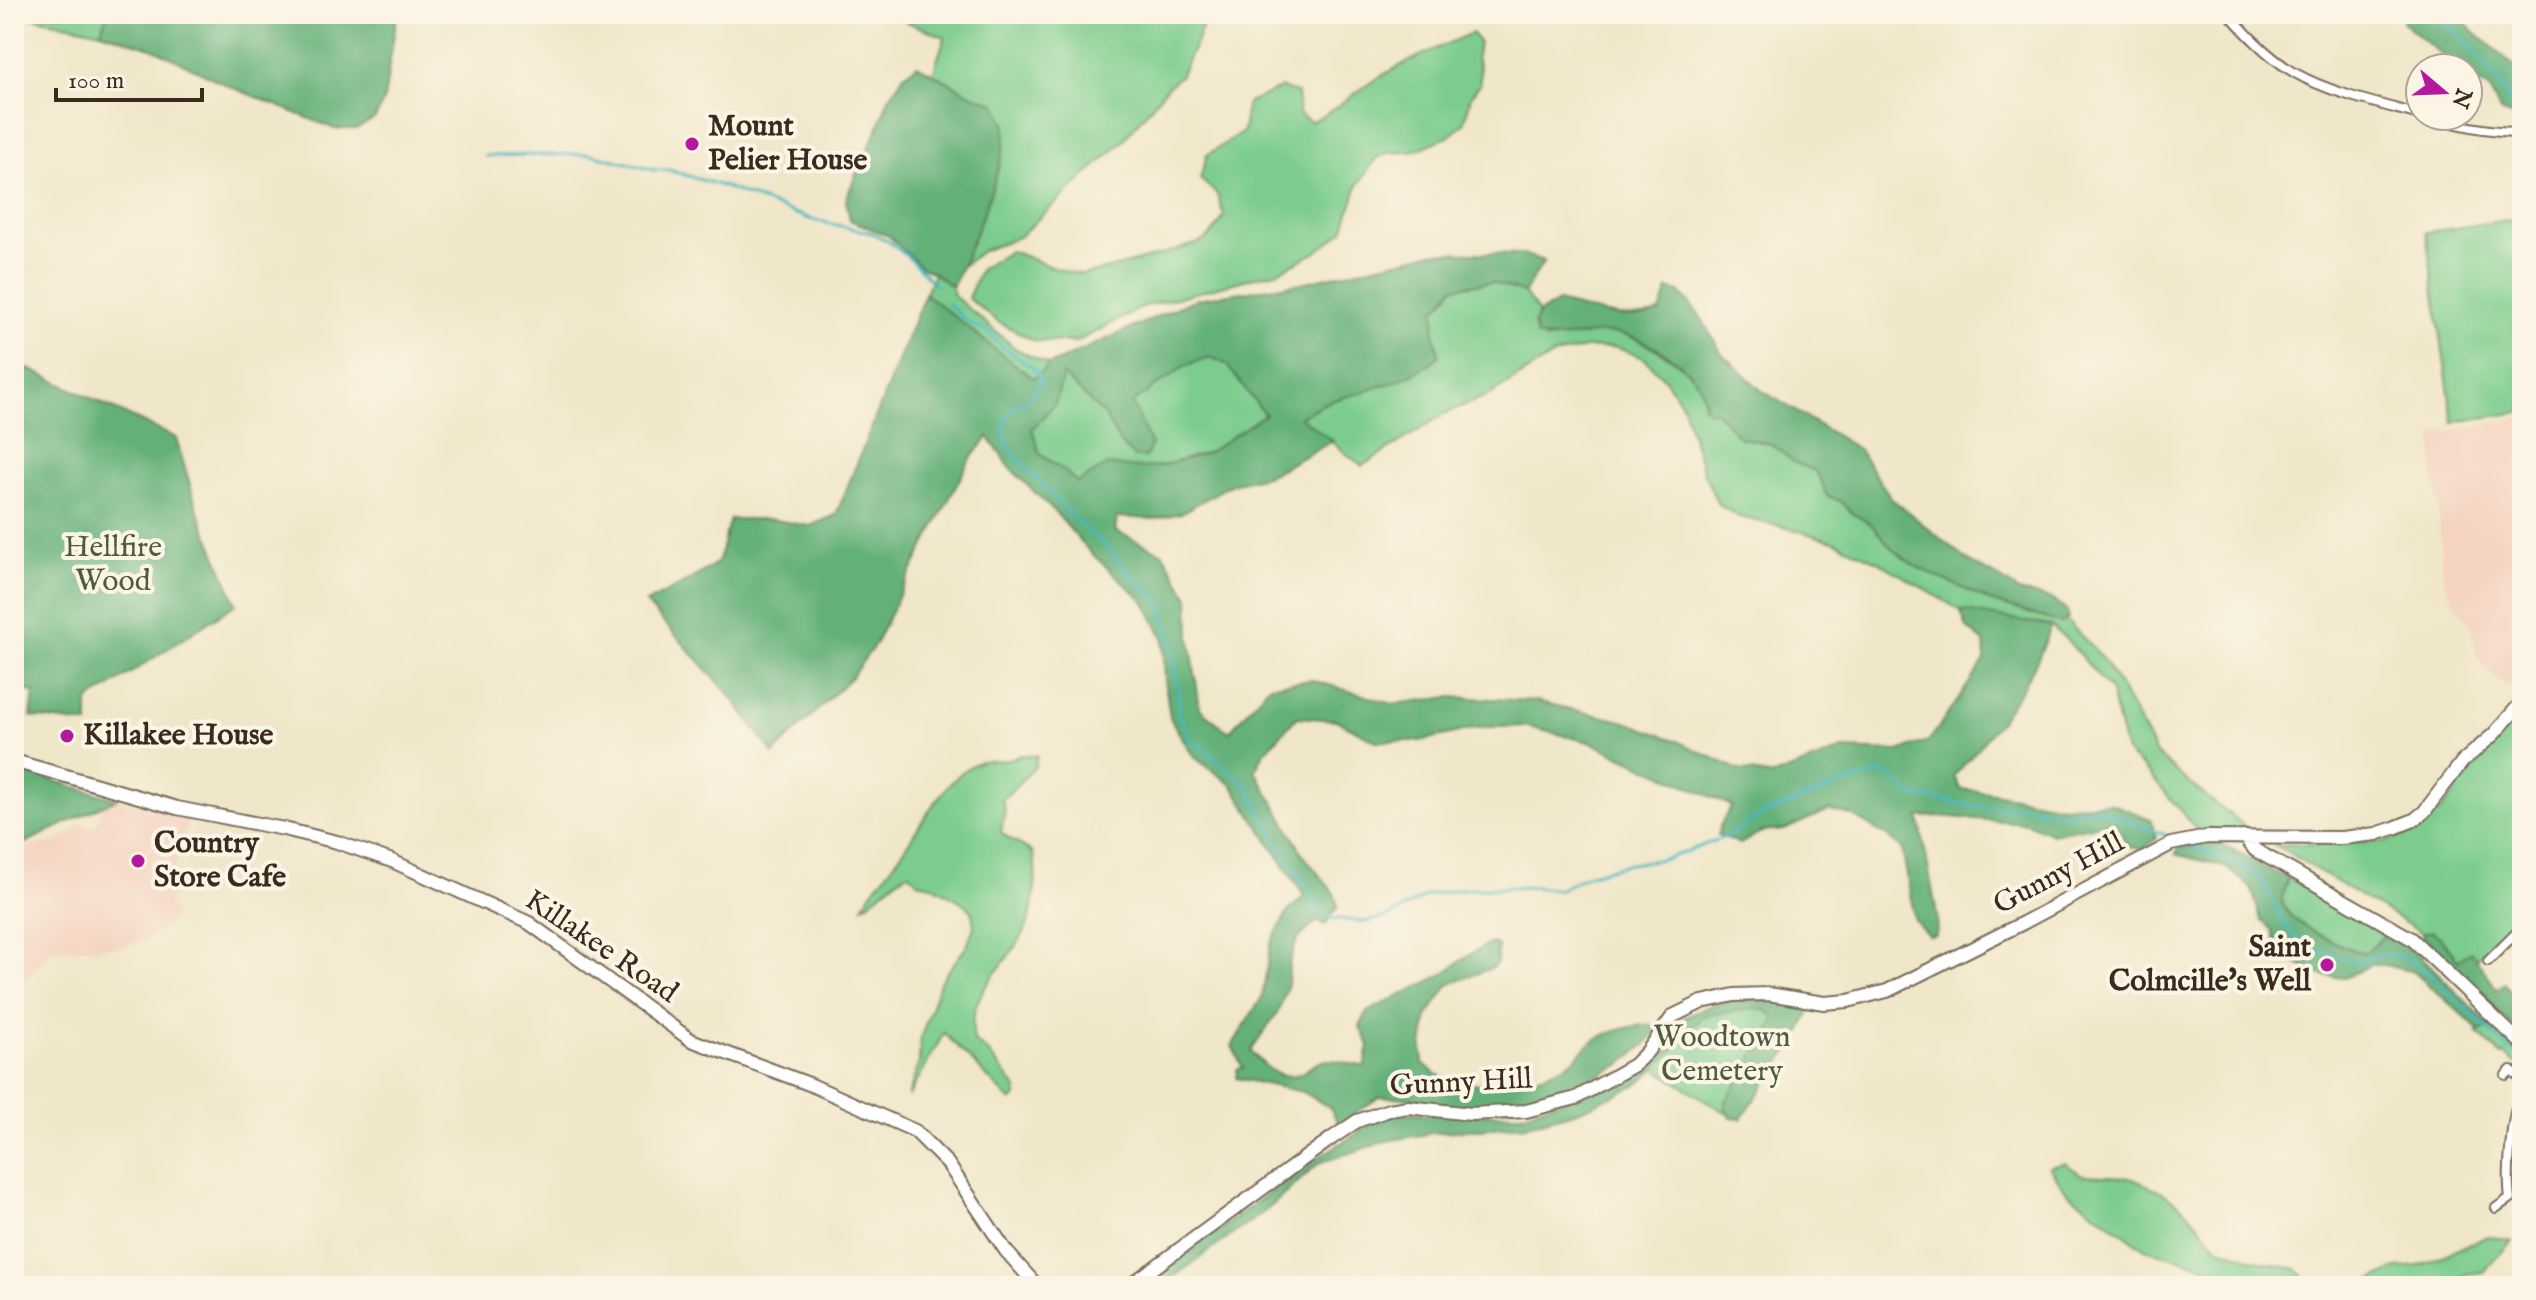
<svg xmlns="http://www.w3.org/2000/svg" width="2536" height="1300" viewBox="0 0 2536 1300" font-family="'IM FELL English',serif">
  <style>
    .built { fill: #f4d3c1 }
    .green { fill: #7bcc8e; stroke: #5b7b56; stroke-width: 2 }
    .forest { fill: #64b079; stroke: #506d4c; stroke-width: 2; fill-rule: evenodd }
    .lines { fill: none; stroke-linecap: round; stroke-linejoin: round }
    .stream { stroke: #48b7bf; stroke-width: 3 }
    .street-casing { stroke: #7a6c5a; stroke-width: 12 }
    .secondary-casing { stroke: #7a6c5a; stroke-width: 16 }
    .street { stroke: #fff; stroke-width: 8 }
    .secondary { stroke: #fff; stroke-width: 12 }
    .poi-dot { fill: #b5179e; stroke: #fcf5e5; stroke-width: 3 }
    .labels { text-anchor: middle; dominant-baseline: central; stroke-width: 8; stroke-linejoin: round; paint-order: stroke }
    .poi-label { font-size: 30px; font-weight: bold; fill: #3b2a1e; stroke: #fcf5e5; text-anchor: start }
    .park-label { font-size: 30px; fill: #4e5b40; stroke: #fcf5e5 }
    .street-label { font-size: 30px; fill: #3b2a1e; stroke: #fcf5e5 }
  </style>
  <rect width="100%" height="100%" fill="#fcf5e5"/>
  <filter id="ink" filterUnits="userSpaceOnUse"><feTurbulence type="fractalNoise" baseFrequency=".0125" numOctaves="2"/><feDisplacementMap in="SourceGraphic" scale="16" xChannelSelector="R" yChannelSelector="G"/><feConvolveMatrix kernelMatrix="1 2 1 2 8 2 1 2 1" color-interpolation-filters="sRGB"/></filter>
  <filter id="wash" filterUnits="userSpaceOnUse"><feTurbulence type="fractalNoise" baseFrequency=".006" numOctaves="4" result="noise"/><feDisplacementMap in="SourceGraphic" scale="32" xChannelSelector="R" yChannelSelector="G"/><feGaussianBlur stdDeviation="1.8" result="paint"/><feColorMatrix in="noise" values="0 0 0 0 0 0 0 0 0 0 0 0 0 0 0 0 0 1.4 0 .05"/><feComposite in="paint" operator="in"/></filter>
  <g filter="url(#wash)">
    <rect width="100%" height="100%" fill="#f0e6c9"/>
    <!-- built -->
    <path class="built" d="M2522,418v267l-4,3 -19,-7 -22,-24 -6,-31 -18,-25 -10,-23 -5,-80 -5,-24v-40z
      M108,796l81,22 -17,61 -3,24 6,13 -21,20 -31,11 -71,2 -38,44v-145l43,-6 23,-18 15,4z"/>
    <!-- green -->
    <path class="green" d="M19,14h88l-6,18z
      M887,14h320l-10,27 -17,35 -13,11 -45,55 -103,95 -37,14 -20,15 38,-107 5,-35 -10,-21 -23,-8 -39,-22 12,-36z
      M1472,33l7,9 -3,15 4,12v15l-9,12 -7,28 -16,13 -37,15 -23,1 -12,5 -18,27 -15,46 -28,22 -36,18 -134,35 -69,36 -41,-1 -37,-19 -30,-24 13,-29 29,-18c23,7 45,20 70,23 14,1 110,-27 125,-34 7,-4 14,-16 19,-24l-7,-22 -17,-15 7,-24 36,-23 4,-29 33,-15 17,5 2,21 12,8c20,-9 35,-22 53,-35 31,-21 73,-39 108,-54z
      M2522,218v194l-69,10 -27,-190z
      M934,273l18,14 2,9 62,53 33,16 -15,14c-38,-26 -71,-58 -109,-85z
      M1492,282l32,11 15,20 -5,11 12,16c19,-5 50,-10 68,-8 21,2 81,37 87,56 2,6 2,13 3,19l12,4 23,26 32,7 24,19 20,8 6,9 5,15 14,6 12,12 19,11 23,27 22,16 74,34 71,22 5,-3 34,35 23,36 33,63 33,29 61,47h-53l-49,-57 -22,-21 -16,-62 -41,-48 -18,-16 -91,-16 -83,-49 -41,-19 -44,-13 -53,-12 -21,-13 -13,-28 -23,-72 -17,-25 -21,-21 -29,-11 -31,1 -32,8 -61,38 -45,19 -84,53 -62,-49c9,-5 18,-11 28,-15 38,-12 80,-19 111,-46l-5,-22 1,-24 19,-23z
      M1211,357l15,7 39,51 -56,37 -47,14 -22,2 -33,-3 -30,19 -11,-12 -26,-18 -8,-26 23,-24 8,-30 42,42 15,27 31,2 -20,-42 55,-38z
      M2522,714v204l-31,33 -9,1 -15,19 -40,-35 -152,-91 111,-4 29,-10 26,-21 13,-16 12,-23z
      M1022,755l15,1 -2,11 -33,33 3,10 -4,22c9,10 21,12 32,21 5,23 2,51 -6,73 -16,40 -63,63 -53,115l13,10 30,38 -1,8 -5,4 -67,-68 -36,64 11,-35 2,-25 20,-57 26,-34 7,-20 -2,-15 -7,-7 -33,-19 -14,-3 -9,-9c-19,7 -28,24 -46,33 9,-17 22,-29 33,-45 20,-27 51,-88 83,-99 7,-3 17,-1 25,-2 6,-1 12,-3 18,-5z
      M2287,877l100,56 -22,20c-20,-5 -80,-29 -83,-52 -1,-7 5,-16 5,-24z
      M1758,1006l47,8 -71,104 -88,-55 59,-55z
      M2490,1026l32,28v15l-18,-15 -2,2 -25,-24z
      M2065,1163l17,12 46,2 33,14 28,22 28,34 48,16 32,6 14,17h-38l-128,-37 -78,-57 -18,-25z
      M2488,1236l24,5 -29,31 -17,2 -14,10 -92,2 36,-18 23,-2z"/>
    <!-- forest -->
    <path class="forest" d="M107,14h290l-13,86 -9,18 -19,11h-21l-104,-42 -77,-38 -53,-17z
      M2402,14h52l66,57 2,7v41l-22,-8 -10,-21 -22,-13v-9h-10l-55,-45z
      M917,65l55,30 23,8c3,7 9,16 10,23 3,35 -37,127 -53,161l-18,-14 -12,-5 -33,-32 -39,-16 -4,-20 13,-34 18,-35 11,-31 16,-25z
      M1436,252l86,2 22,7 -20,32 -32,-11 -38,5 -19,23 -1,24 5,22c-30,27 -73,34 -111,46 -9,3 -19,10 -28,15l33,24 -64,34 -37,9 -51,29 -27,6 -37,-2 -2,14 48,22 26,45 1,40 10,71 29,23 41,-47 42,-5 81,24 57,-7 86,4 90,21 51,19 62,29 35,6 69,-27 55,2 31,-10 56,-81 -1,-18 -17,-14 -7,-18 91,16c-18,56 -58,107 -97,150l6,13 28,3 74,14 48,-3 41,16 5,20 -12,10 -17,-2 -7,-17 -11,-8 -57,12 -25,-11 -89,-7 -19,1 19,104 -2,14 -7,1 -14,-15 -13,-73 -15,-12 -36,-21 -22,-5 -45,20 -23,2 -21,12 -22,-9 2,-9 12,-20 -142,-64 -66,-16 -48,2 -56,13h-44l-40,-21 -39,-3 -33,36 -9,17 49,86 30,37 4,13 -13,19 -8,-4 -20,19 -8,23 -1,21 -9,26 -28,41c14,17 31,33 54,20 7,-5 14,-10 23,-11 14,-1 22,6 37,6l4,-21 -9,-18 7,-15 73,-36 30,-22 21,-11 7,2 -1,18 -5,5 -43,16 -22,33 -5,30 1,17c5,3 10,8 15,11 35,18 100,7 132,-13 9,-5 15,-15 23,-21 13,-9 51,-20 65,-15l-11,17 -27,22 -51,25 -32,11 -28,7 -56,-2 -40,-8 -33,-1 -41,26 -9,-15 -27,-16 -67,-14 1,-9 6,-1 -11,-22 30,-49 9,-54 16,-30 17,-17 -72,-111 -39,-29 -23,-38 -5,-37 -2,-44 -18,-35 -54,-49 -37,-42 -42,-41 -24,-33 -19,24 -69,132 -24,50 -24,33 -79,78 -42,-58 -85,-93 44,-23 28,-18 12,-43h39l41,7 26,-11 89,-221c38,27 70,59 109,84l15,-13 147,-66 106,-16zM1211,357l15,7 39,50 -56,38 -47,14 -22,2 -33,-3 -30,18 -11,-11 -26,-18 -8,-25 23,-25 8,-29 42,41 15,27 14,14h12l5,-12 -19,-42 54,-38z
      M1668,289l11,3 20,22 23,40 39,36 97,59 34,50 79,64 27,14 21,14 32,8 16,12 1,7 -7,5 -71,-22 -73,-34 -23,-16 -23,-27 -19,-11 -12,-12 -14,-6 -5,-15 -6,-9 -20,-8 -24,-19 -32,-7 -23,-26 -7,1c-8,-9 -4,-20 -11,-29 -21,-27 -63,-53 -98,-50 -16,2 -50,8 -63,3l-3,-12 5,-11 19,-11c34,8 67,22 102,10z
      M14,362l162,76 22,73 38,93 -148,97v23l-57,-7 3,-25 -20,-4z
      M14,769l102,30 -95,46 -7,-2z
      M2208,842c30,4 49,26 79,35 0,8 -6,17 -5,24 3,23 63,47 83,52l22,-20 21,10 82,83 -13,6v-4l-63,-56 -29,-7h-15l-25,13 -21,-2 -31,-14 -17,-16 -4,-16 -11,-10 -10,-33 -26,-20 -49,-13 3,-8z
      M2432,931l9,7 17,22 13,-8 26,37 8,-6 8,14 9,7v30l-27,-24 -73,-73v-4z
      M1780,999l25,6 6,4 -11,25 -59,85 -10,-1 -6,-10 1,-7 48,-78v-7l-7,-5 -12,-3 -52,8 -48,53 -20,17 -57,25 -51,14 -95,8 -45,8 -68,22 -51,46 -107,77h-19l173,-127 64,-39 19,-6 20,-1 104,1 107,-39 16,-12 38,-45 24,-11 26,-7z"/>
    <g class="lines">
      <!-- stream -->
      <path class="stream" d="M2439,14l58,64 16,32 9,3
        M485,156l106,-2 63,16h15l59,18 82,31 62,14 16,8 20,16 27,28
        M947,303l19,18 21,10 13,14 36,25 5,12 -11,15 -14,9 -9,10 -3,11 2,15 10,15 60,63 36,32 20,25 28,24 10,33 8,55 1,24 10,24 57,47 39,71 29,41 1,12 15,10 37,4 25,-7 36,-20 36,-6 71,-2 23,3 29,-15 37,-10 45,-7 59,-22 33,-21 83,-32 41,-11 25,23 78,13 38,-2 34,8 36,-5 77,29
        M2191,846c19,8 44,15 62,27 17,11 20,37 32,52 15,22 46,29 70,38l24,-9 29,4 24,18 90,85"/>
    </g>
  </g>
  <g filter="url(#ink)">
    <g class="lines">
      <!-- street casing -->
      <g class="street-casing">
        <path id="street" d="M2229,14c19,22 40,44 66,59 35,20 85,31 125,42
          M2425,116c33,9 63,16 97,16
          M2488,961l34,-34
          M2506,1075l5,-5 11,9
          M2496,1208l14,-10c-3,-20 0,-88 12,-103"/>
      </g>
      <!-- secondary casing -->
      <g class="secondary-casing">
        <path id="secondary" d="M14,761l163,47 107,21 53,13 55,19 137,62 162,117 118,44 106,47 33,33 58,87 31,35
          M2245,837l10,13 157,89 110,105
          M1129,1286l203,-148 25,-17 32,-11 19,-3 63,7 55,-3 50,-13 58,-33 13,-13 26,-36 29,-14 32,-7 34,-1 56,9 24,-2 39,-10 136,-68 148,-79 36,-7 135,1 34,-4 18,-6 20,-8 10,-8 38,-50 32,-28 28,-32"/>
      </g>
      <!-- street -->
      <use href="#street" class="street"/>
      <!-- secondary -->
      <use href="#secondary" class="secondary"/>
    </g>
  </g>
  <!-- markers -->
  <g class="poi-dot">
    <circle cx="692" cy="144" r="8"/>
    <circle cx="67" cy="736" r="8"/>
    <circle cx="138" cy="861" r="8"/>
    <circle cx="2327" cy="965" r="8"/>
  </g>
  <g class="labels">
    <!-- poi labels -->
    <g class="poi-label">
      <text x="708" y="127">Mount<tspan x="708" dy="34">Pelier House</tspan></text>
      <text x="83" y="736">Killakee House</text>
      <text x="154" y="844">Country<tspan x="154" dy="34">Store Cafe</tspan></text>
      <text x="2311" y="948" text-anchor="end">Saint<tspan x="2311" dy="34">Colmcille's Well</tspan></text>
    </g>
    <!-- park labels -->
    <g class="park-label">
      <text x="113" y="548">Hellfire<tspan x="113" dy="34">Wood</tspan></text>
      <text x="1722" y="1038">Woodtown<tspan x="1722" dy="34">Cemetery</tspan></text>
    </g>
    <!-- street labels -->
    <g class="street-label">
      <text transform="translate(2059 874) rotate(-28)">Gunny Hill</text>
      <text transform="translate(601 947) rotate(34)">Killakee Road</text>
      <text transform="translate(1461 1083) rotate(-3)">Gunny Hill</text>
    </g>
  </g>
  <!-- margin -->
  <rect width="2536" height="1300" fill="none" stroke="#fcf5e5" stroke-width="48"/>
  <!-- north arrow -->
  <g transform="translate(2444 92) rotate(109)"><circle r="38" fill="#fcf5e5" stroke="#afa495" stroke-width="2"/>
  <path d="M0-6L14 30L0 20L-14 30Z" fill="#b5179e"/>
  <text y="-12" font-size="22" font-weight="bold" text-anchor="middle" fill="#3b2a1e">N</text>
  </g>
  <!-- scale -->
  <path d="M56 88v12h146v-12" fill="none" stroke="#3b2a1e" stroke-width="4"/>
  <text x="68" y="88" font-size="24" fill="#3b2a1e" stroke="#fcf5e5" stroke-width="6" paint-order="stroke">100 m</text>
</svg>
